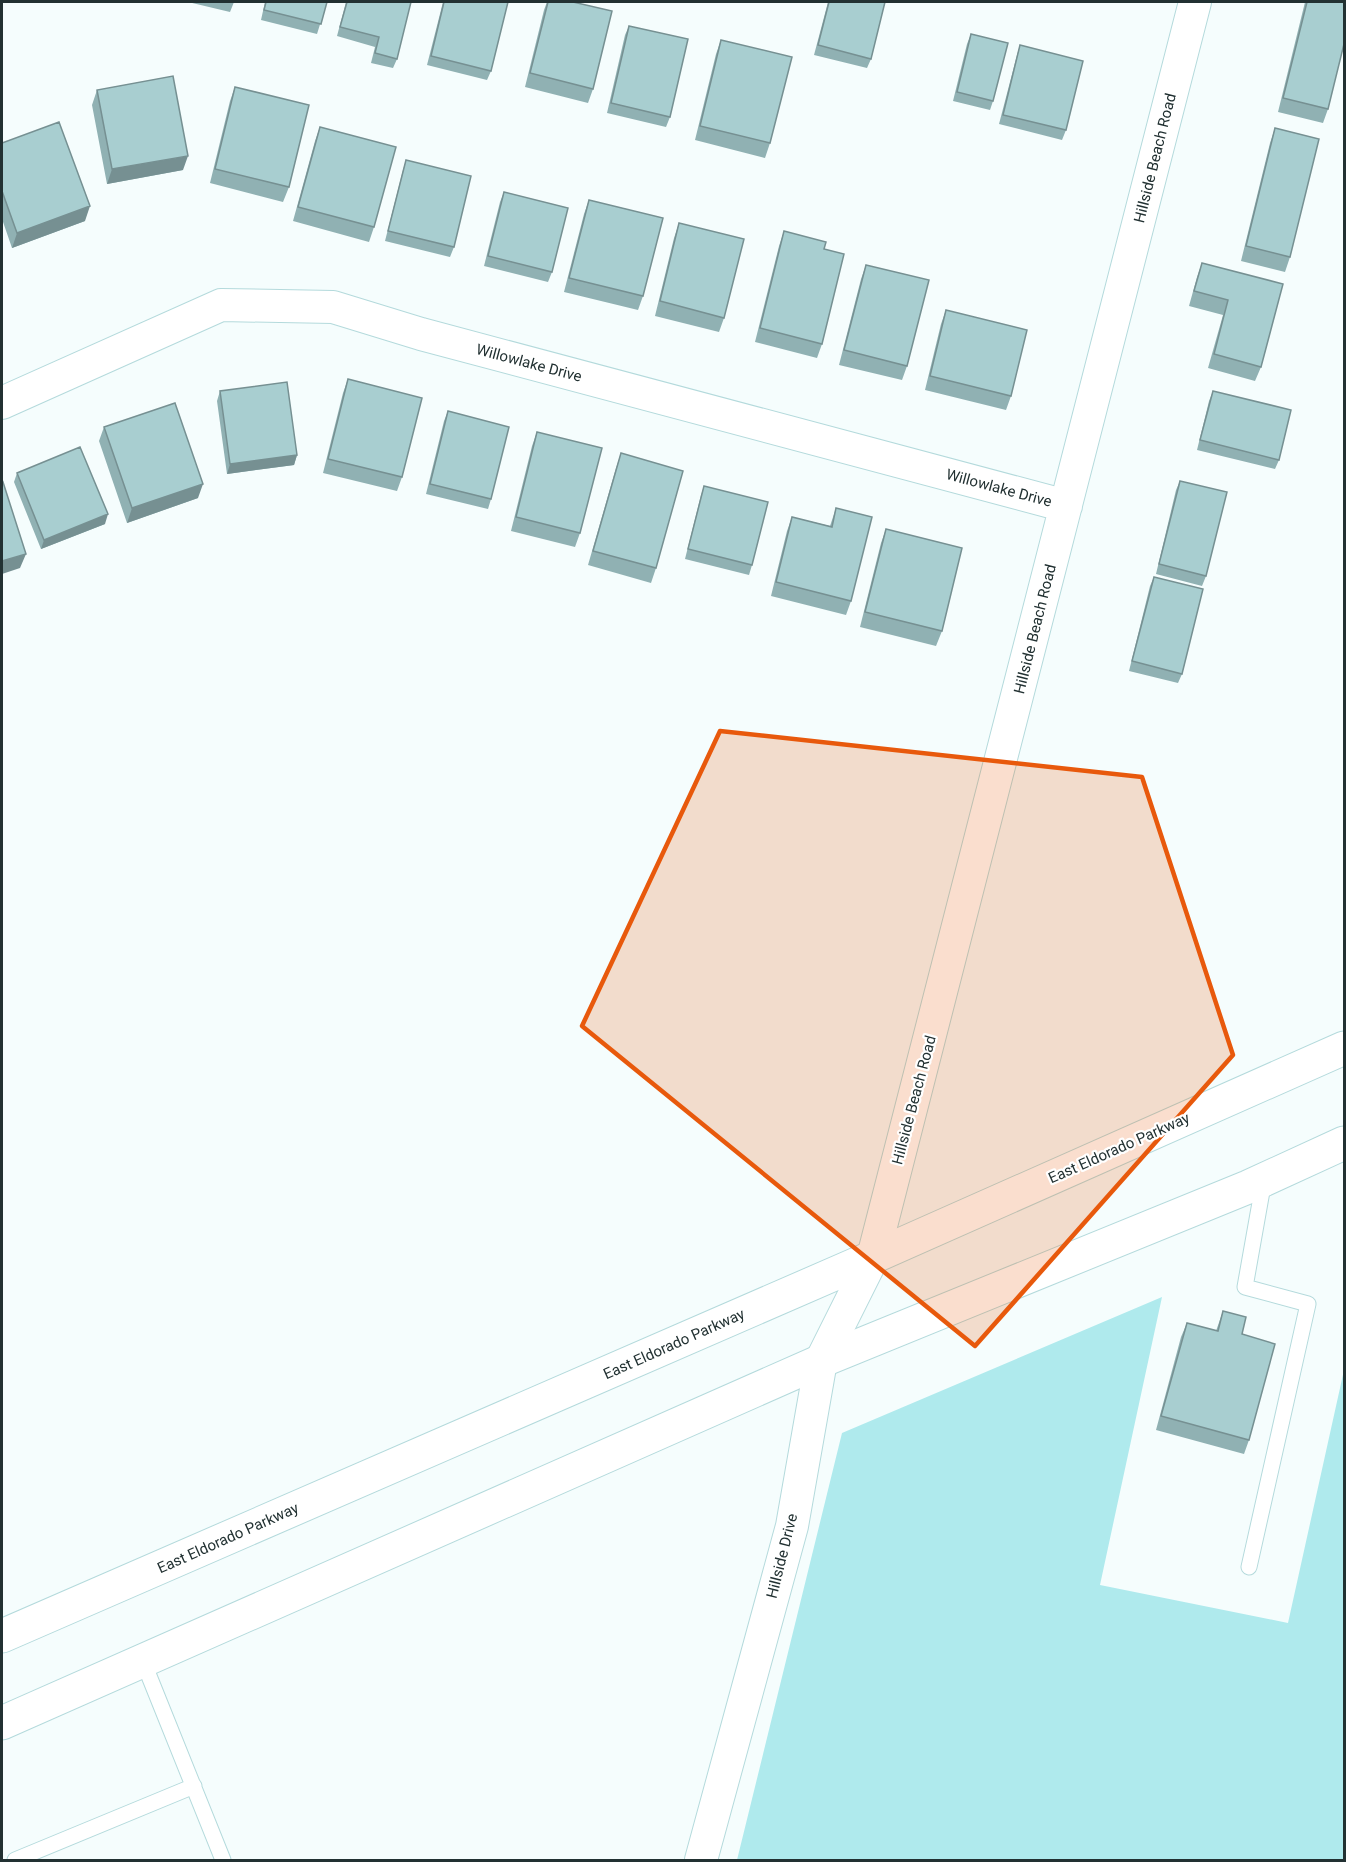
<svg xmlns="http://www.w3.org/2000/svg" width="1346" height="1862" viewBox="0 0 1346 1862" font-family="Roboto,sans-serif">
  <style>
    .green { fill: #afeaed }
    .lines { fill: none; stroke-linecap: round; stroke-linejoin: round }
    .service-casing { stroke: #b4dadc; stroke-width: 17 }
    .minor-casing { stroke: #b4dadc; stroke-width: 34 }
    .primary-casing { stroke: #b4dadc; stroke-width: 35 }
    .service { stroke: #fff; stroke-width: 15 }
    .minor { stroke: #fff; stroke-width: 32 }
    .primary { stroke: #fff; stroke-width: 33 }
    .wall { fill: #90b1b3 }
    .shaded-wall { fill: #769092 }
    .building { fill: #a8ced0; stroke: #769092; stroke-width: 1.5 }
    .marked { fill: #e8590c; fill-opacity: 0.2; stroke: #e8590c; stroke-width: 4.5; stroke-linejoin: round }
    .labels { text-anchor: middle; dominant-baseline: central; stroke-width: 4.5; stroke-linejoin: round; paint-order: stroke }
    .street-label { font-size: 15px; fill: #223132; stroke: #fff }
  </style>
  <rect width="100%" height="100%" fill="#f5fdfd"/>
  <!-- green -->
  <path class="green" d="M1162,1297l-62,288 188,38 56,-253v490h-607l105,-427z"/>
  <g class="lines">
    <!-- service casing -->
    <g class="service-casing">
      <path id="service" d="M1249,1567l59,-263 -63,-17 19,-107
        M143,1661l80,199
        M15,1860l179,-74"/>
    </g>
    <!-- minor casing -->
    <g class="minor-casing">
      <path id="minor" d="M2,403l219,-98 112,2 88,27 645,172
        M701,1860l91,-334 29,-165 52,-104 322,-1255"/>
    </g>
    <!-- primary casing -->
    <g class="primary-casing">
      <path id="primary" d="M2,1636l871,-379 471,-209
        M2,1723l819,-362 427,-174 96,-44"/>
    </g>
    <!-- service -->
    <use href="#service" class="service"/>
    <!-- minor -->
    <use href="#minor" class="minor"/>
    <!-- primary -->
    <use href="#primary" class="primary"/>
  </g>
  <!-- wall -->
  <path class="wall" d="M188,2h46l-4,10z
    M265,2h62l-10,32 -56,-14z
    M346,2h63l-12,57 -4,9 -22,-5 4,-16 -38,-11z
    M443,2h65l-17,69 -4,9 -60,-15z
    M547,2h26l20,87 -5,14 -63,-16 19,-77z
    M828,2h57l-14,57 -4,9 -53,-13z
    M1305,2h39l-16,107 -5,14 -45,-11z
    M629,26l41,91 -4,10 -59,-14 18,-78z
    M971,34l22,67 -3,9 -37,-9 14,-57z
    M721,40l49,103 -5,15 -70,-18 21,-86z
    M1020,45l46,85 -4,10 -63,-16 18,-69z
    M235,87l54,100 -6,15 -73,-19 20,-82z
    M97,90l86,80 -76,14 -15,-79z
    M320,127l54,100 -5,15 -76,-21 22,-80z
    M1275,128l15,129 -5,15 -44,-11 29,-118z
    M2,143l83,78 -73,27 -10,-29z
    M406,160l48,87 -4,10 -65,-16 18,-71z
    M504,192l48,80 -4,10 -64,-16 16,-64z
    M589,200l54,96 -5,14 -74,-18 20,-78z
    M679,223l45,95 -5,14 -64,-16 19,-78z
    M784,231l40,18 -2,95 -5,14 -62,-16 24,-96z
    M1202,263l81,21 -22,83 -6,14 -47,-13 15,-53 -34,-9 8,-29z
    M866,265l41,101 -5,14 -63,-15 22,-86z
    M946,310l65,86 -5,14 -81,-20 16,-66z
    M348,379l54,98 -5,14 -74,-18 20,-80z
    M220,391l77,64 -3,10 -67,9 -10,-73z
    M1213,391l66,69 -4,9 -78,-19 12,-49z
    M448,411l43,88 -3,10 -62,-15 18,-73z
    M104,427l94,71 -71,25 -28,-82z
    M537,432l43,101 -5,14 -64,-16 21,-85z
    M621,453l35,115 -5,15 -63,-18 28,-97z
    M17,473l88,51 -64,25 -27,-67z
    M1180,481l26,95 -4,10 -46,-12 20,-84z
    M704,486l48,79 -3,10 -64,-16 16,-64z
    M836,508l15,93 -5,14 -75,-19 16,-65 5,-14 38,9z
    M886,529l56,102 -6,15 -76,-19 21,-84z
    M1154,577l28,97 -4,9 -49,-12 21,-85z
    M1223,1311l19,23 7,106 -5,14 -88,-24 25,-93 6,-14 29,8z"/>
  <!-- shaded-wall -->
  <path class="shaded-wall" d="M188,156l-5,14 -76,14 5,-15z
    M90,206l-5,15 -73,27 5,-15z
    M297,455l-3,10 -67,9 3,-10z
    M203,484l-5,14 -71,25 5,-15z
    M108,514l-3,10 -64,25 3,-9z
    M26,554l-6,14 -18,6v-13z"/>
  <!-- building -->
  <path class="building" d="M266,2h61l-6,22 -57,-14z
    M347,2h64l-14,57 -22,-6 4,-16 -39,-10z
    M444,2h64l-17,69 -60,-15z
    M548,2h25l39,9 -19,78 -63,-16z
    M829,2h56l-14,57 -53,-14z
    M1307,2h37v42l-16,65 -45,-11z
    M629,26l59,13 -18,78 -59,-14z
    M971,34l37,9 -15,58 -36,-9z
    M721,40l71,17 -22,86 -70,-17z
    M1020,45l63,16 -17,69 -63,-15z
    M173,76l15,80 -76,13 -15,-79z
    M235,87l74,18 -20,82 -74,-18z
    M59,122l31,84 -73,27 -15,-42v-48z
    M320,127l76,20 -22,80 -76,-20z
    M1275,128l44,11 -29,118 -44,-11z
    M406,160l65,16 -17,71 -66,-16z
    M504,192l64,16 -16,64 -64,-16z
    M589,200l74,18 -20,78 -74,-18z
    M679,223l65,16 -20,79 -64,-17z
    M784,231l42,11 -2,7 20,5 -22,90 -62,-16z
    M1202,263l81,21 -22,83 -47,-13 14,-54 -34,-9z
    M866,265l63,15 -22,86 -63,-16z
    M946,310l81,20 -16,66 -81,-20z
    M348,379l74,19 -20,79 -74,-18z
    M287,382l10,73 -67,9 -10,-73z
    M1213,391l78,19 -12,50 -79,-20z
    M175,403l28,81 -71,24 -28,-81z
    M448,411l61,16 -18,72 -61,-15z
    M537,432l65,16 -22,85 -64,-16z
    M80,447l28,67 -64,26 -27,-67z
    M621,453l62,18 -27,97 -63,-17z
    M1180,481l47,11 -21,84 -47,-12z
    M3,482l23,72 -24,7v-78z
    M704,486l64,16 -16,63 -64,-16z
    M836,508l36,9 -21,84 -75,-19 16,-65 40,10z
    M886,529l76,19 -20,83 -77,-19z
    M1154,577l49,12 -21,85 -50,-13z
    M1223,1311l23,6 -4,17 33,10 -26,96 -88,-24 26,-93 31,8z"/>
  <!-- marked area -->
  <path class="marked" d="M720,731l422,46 91,278 -258,291 -393,-320z"/>
  <g class="labels">
    <!-- street labels -->
    <g class="street-label">
      <text transform="translate(1155 158) rotate(-76)">Hillside Beach Road</text>
      <text transform="translate(529 363) rotate(15)">Willowlake Drive</text>
      <text transform="translate(999 488) rotate(15)">Willowlake Drive</text>
      <text transform="translate(1035 629) rotate(-76)">Hillside Beach Road</text>
      <text transform="translate(914 1100) rotate(-75)">Hillside Beach Road</text>
      <text transform="translate(1119 1148) rotate(-24)">East Eldorado Parkway</text>
      <text transform="translate(674 1344) rotate(-24)">East Eldorado Parkway</text>
      <text transform="translate(228 1538) rotate(-24)">East Eldorado Parkway</text>
      <text transform="translate(782 1556) rotate(-76)">Hillside Drive</text>
    </g>
  </g>
  <!-- border -->
  <rect width="1346" height="1862" fill="none" stroke="#223132" stroke-width="6"/>
</svg>
